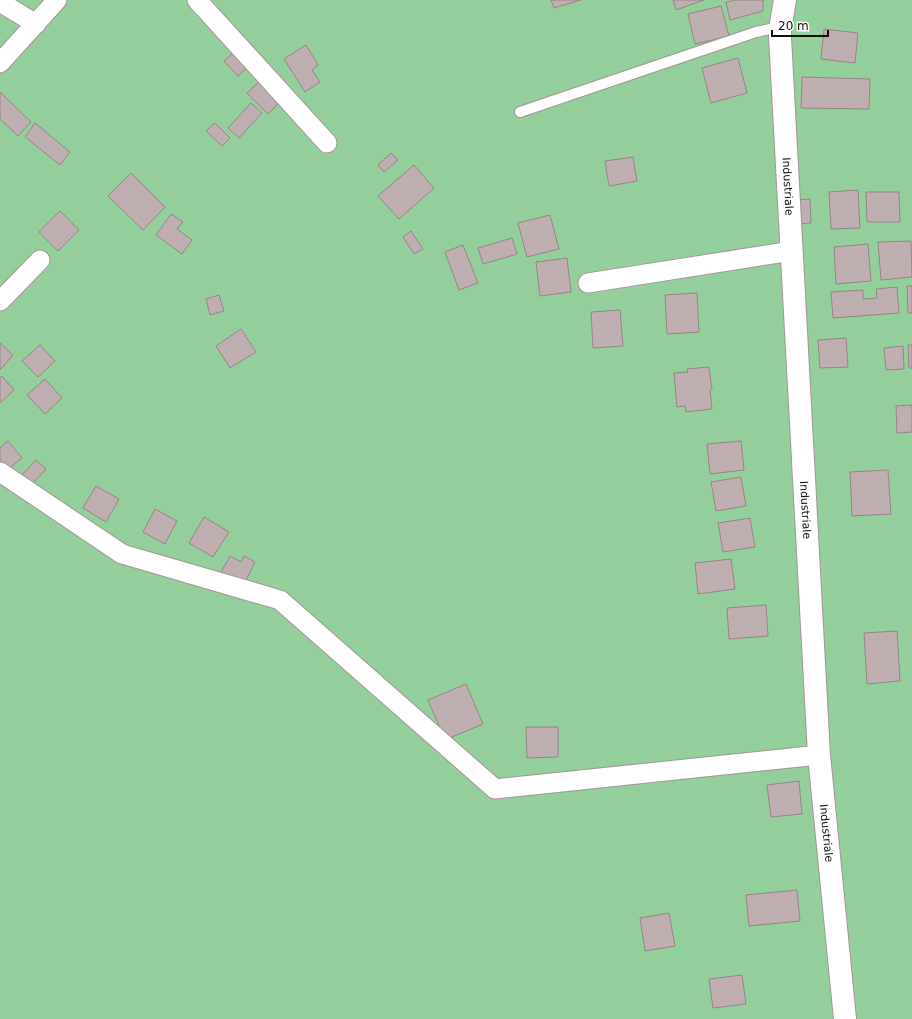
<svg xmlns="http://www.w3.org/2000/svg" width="912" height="1019" viewBox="0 0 912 1019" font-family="'DejaVu Sans',sans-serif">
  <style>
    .green { fill: #94d09b }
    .building { fill: #c0afb0; stroke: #948485 }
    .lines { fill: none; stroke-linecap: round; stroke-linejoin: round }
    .service-casing { stroke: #a49495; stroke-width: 12 }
    .minor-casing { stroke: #a49495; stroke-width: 21 }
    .tertiary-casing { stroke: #a49495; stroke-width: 24 }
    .service { stroke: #fff; stroke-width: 10 }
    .minor { stroke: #fff; stroke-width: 19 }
    .tertiary { stroke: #fff; stroke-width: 22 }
    .labels { text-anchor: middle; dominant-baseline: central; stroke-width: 3; stroke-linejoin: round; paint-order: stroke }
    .street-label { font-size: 11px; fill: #130d0d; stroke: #fff }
  </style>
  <rect width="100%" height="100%" fill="#ffedee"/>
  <!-- green -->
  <path class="green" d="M0,0h912v1019h-912z"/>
  <!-- building -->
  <path class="building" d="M551,0h30l-27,8z
    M673,0h31l-28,10z
    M735,0h28v11l-33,9 -4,-18z
    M721,6l8,30 -34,8 -7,-30z
    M824,29l34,4 -3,30 -34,-4z
    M306,45l12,20 -6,5 8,12 -15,10 -21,-33z
    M234,52l14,15 -10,9 -14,-15z
    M738,58l9,35 -36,10 -9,-35z
    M802,77l68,2 -1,30 -68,-1z
    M260,81l21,20 -13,13 -21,-21z
    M0,92l31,30 -13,14 -18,-17z
    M251,103l11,10 -23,25 -11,-10z
    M35,123l35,29 -10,13 -35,-28z
    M215,123l15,15 -8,8 -16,-15z
    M391,153l7,7 -14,12 -6,-7z
    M633,157l4,24 -28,5 -4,-25z
    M414,165l20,23 -35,31 -21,-23z
    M131,173l34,34 -22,23 -35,-34z
    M858,190l2,38 -29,1 -2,-37z
    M866,192h33l1,30h-33z
    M810,199l1,24 -14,1 -2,-24z
    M60,211l19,19 -21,21 -19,-19z
    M171,214l12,8 -6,7 15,11 -10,14 -26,-19z
    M550,215l9,34 -32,8 -9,-34z
    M411,231l12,18 -9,5 -11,-17z
    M512,238l5,16 -34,10 -5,-16z
    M911,241l1,36 -31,3 -3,-38z
    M868,244l3,37 -35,3 -2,-37z
    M463,245l15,38 -19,7 -14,-38z
    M567,258l4,34 -31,4 -4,-34z
    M907,286h5v27h-4z
    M897,287l2,26 -66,5 -2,-26 32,-2v9l14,-1 -1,-9z
    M697,293l2,39 -32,2 -2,-39z
    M219,295l5,16 -14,4 -4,-16z
    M620,310l3,36 -30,2 -2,-36z
    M241,329l15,23 -26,16 -14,-22z
    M846,338l2,29 -28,1 -2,-28z
    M0,343l13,12 -13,15z
    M40,345l15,16 -17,16 -16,-16z
    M908,345h4v23h-3z
    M903,346l1,23 -18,1 -2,-22z
    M709,367l3,22 -2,1 2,19 -26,3 -1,-6 -8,1 -3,-34 14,-1 -1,-3z
    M2,376l12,14 -14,13v-25z
    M45,379l17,19 -17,16 -18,-19z
    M912,405v27l-15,1 -1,-27z
    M8,441l14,17 -15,12 -7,-8v-14z
    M741,441l3,29 -34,4 -3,-30z
    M36,460l10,9 -15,16 -10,-9z
    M888,470l3,44 -39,2 -2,-44z
    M741,477l5,29 -30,5 -5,-29z
    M96,486l23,13 -13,23 -23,-14z
    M155,509l22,12 -12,23 -22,-12z
    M204,517l25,15 -16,25 -24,-14z
    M750,518l5,29 -32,5 -5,-29z
    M230,556l11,6 3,-6 11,6 -12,24 -23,-12z
    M731,559l4,30 -37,5 -3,-31z
    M766,605l2,31 -39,3 -2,-31z
    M897,631l3,50 -33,3 -3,-51z
    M466,684l17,40 -38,16 -17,-40z
    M526,727h32v30l-31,1z
    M799,781l3,33 -31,3 -4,-32z
    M797,890l3,31 -51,5 -3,-31z
    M669,913l6,33 -30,5 -5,-33z
    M742,975l4,29 -33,4 -4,-29z"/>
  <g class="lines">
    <!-- service casing -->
    <g class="service-casing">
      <path id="service" d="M520,112l236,-80 14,-3h10"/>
    </g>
    <!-- minor casing -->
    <g class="minor-casing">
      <path id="minor" d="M197,0l130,143
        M0,2l36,22
        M0,63l57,-63
        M588,283l204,-32
        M0,301l40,-41
        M0,472l122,82 158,46 215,189 324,-34"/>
    </g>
    <!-- tertiary casing -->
    <g class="tertiary-casing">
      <g id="tertiary">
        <path id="s1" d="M785,0l-5,29v8l39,718 26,264"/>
      </g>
    </g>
    <!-- service -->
    <use href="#service" class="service"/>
    <!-- minor -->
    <use href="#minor" class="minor"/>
    <!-- tertiary -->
    <use href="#tertiary" class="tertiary"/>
  </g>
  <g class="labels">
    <!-- street labels -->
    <g class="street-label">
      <text stroke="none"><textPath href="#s1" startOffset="187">Industriale</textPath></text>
      <text stroke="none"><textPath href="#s1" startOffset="511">Industriale</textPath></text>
      <text stroke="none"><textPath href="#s1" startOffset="835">Industriale</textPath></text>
    </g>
  </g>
  <!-- scale -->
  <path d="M772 30v6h56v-6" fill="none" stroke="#130d0d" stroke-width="2"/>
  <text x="778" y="30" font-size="12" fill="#130d0d" stroke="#ffffff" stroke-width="3" paint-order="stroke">20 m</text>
</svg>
